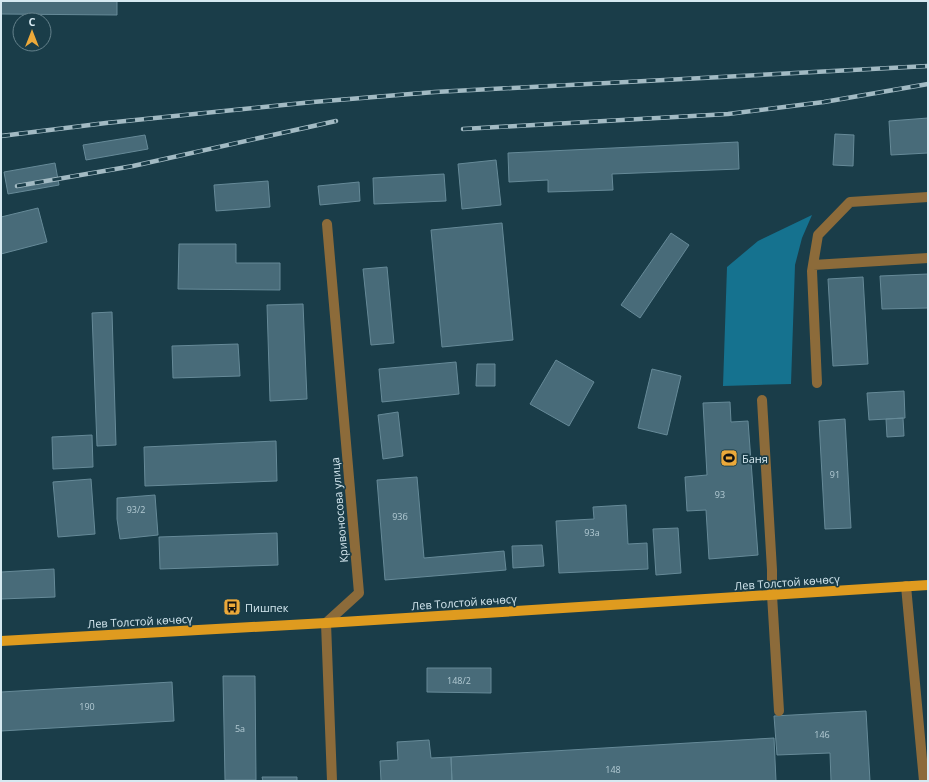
<svg xmlns="http://www.w3.org/2000/svg" width="929" height="782" viewBox="0 0 929 782" font-family="'Open Sans',sans-serif">
  <style>
    .forest { fill: #15728f }
    .building { fill: #486b79; stroke: #668a98 }
    .lines { fill: none; stroke-linecap: round; stroke-linejoin: round }
    .minor { stroke: #8c6b3a; stroke-width: 10 }
    .major { stroke: #df9b1f; stroke-width: 10 }
    .rail-casing { stroke: #a2bac3; stroke-width: 4.5 }
    .rail { stroke: #1a3d49; stroke-width: 3; stroke-dasharray: 9; stroke-linecap: butt }
    .labels { text-anchor: middle; dominant-baseline: central; stroke-width: 3.5; stroke-linejoin: round; paint-order: stroke }
    .number-label { font-size: 9px; fill: #b2cad3 }
    .poi-label { font-size: 11px; fill: #d6e9f1; stroke: #1a3d49; text-anchor: start }
    .street-label { font-size: 11px; fill: #d6e9f1; stroke: #1a3d49 }
  </style>
  <rect width="100%" height="100%" fill="#1a3d49"/>
  <!-- forest -->
  <path class="forest" d="M812,215l-10,23 -7,27 -4,119 -68,2 4,-119 31,-26z"/>
  <!-- building -->
  <path class="building" d="M1,1h116v14l-116,-1z
    M928,118v35l-37,2 -2,-34z
    M835,134l19,1 -1,31 -20,-1z
    M145,135l3,14 -62,11 -3,-15z
    M738,142l1,27 -127,5 1,16 -65,2v-12l-39,2 -1,-29z
    M496,160l5,45 -39,4 -4,-45z
    M55,163l4,22 -51,9 -4,-22z
    M444,174l2,27 -72,3 -1,-26z
    M268,181l2,26 -54,4 -2,-26z
    M359,182l1,19 -40,4 -2,-19z
    M38,208l9,34 -46,12v-37z
    M502,223l11,117 -71,7 -11,-117z
    M671,233l18,12 -49,73 -19,-13z
    M179,244h57v19h44v27l-102,-1z
    M387,267l7,76 -23,2 -8,-76z
    M928,274v34l-46,1 -2,-33z
    M863,277l5,87 -35,2 -5,-87z
    M303,304l4,95 -37,2 -3,-96z
    M112,312l4,133 -19,1 -5,-133z
    M238,344l2,32 -67,2 -1,-32z
    M556,360l38,22 -25,44 -39,-22z
    M456,362l3,32 -77,8 -3,-33z
    M477,364h18v22h-19z
    M652,369l29,7 -14,59 -29,-7z
    M904,391l1,27 -36,2 -2,-27z
    M730,402l1,20 17,-1 10,134 -49,4 -3,-49 -19,1 -2,-34 22,-2 -4,-72z
    M398,412l5,44 -20,3 -5,-44z
    M903,418l1,18 -17,1 -1,-18z
    M845,419l6,109 -26,1 -6,-108z
    M92,435l1,32 -40,2 -1,-32z
    M276,441l1,40 -132,5 -1,-39z
    M417,477l7,81 80,-7 2,19 -121,10 -8,-100z
    M91,479l4,55 -37,3 -5,-55z
    M155,495l3,40 -38,4 -3,-20v-21z
    M626,505l2,39 19,-1 1,26 -89,4 -3,-52 38,-2 -1,-12z
    M678,528l3,45 -25,2 -3,-46z
    M277,533l1,32 -118,4 -1,-32z
    M542,545l2,21 -31,2 -1,-22z
    M54,569l1,28 -54,2v-27z
    M427,668h64v25l-64,-1z
    M223,676h32l1,104h-31z
    M172,682l2,39 -173,10v-39z
    M866,711l4,70h-39l-1,-28 -53,2 -3,-39z
    M774,738l2,43h-324l-1,-24z
    M429,740l2,18 20,-1 1,24h-71l-1,-20 18,-1 -1,-18z
    M262,777h35v4h-34z"/>
  <g class="lines">
    <!-- minor -->
    <path class="minor" d="M327,224l32,369 -33,30 6,158
      M813,265l115,-7
      M817,383l-5,-112 6,-36 32,-33 78,-5
      M762,400l10,170v25l7,116
      M906,586l18,195"/>
    <!-- major -->
    <path class="major" d="M1,641l233,-13 92,-5 602,-38"/>
    <!-- rail casing -->
    <g class="rail-casing">
      <path id="rail" d="M463,129l265,-15 96,-12 104,-18
        M1,136l105,-13 207,-21 122,-10 493,-26
        M17,186l116,-20 203,-45"/>
    </g>
    <!-- rail -->
    <use href="#rail" class="rail"/>
  </g>
  <!-- icons -->
  <defs>
    <g id="stadium-square" transform="scale(0.9)"><rect x="-9" y="-9" width="18" height="18" rx="4" fill="#eca93a" stroke="#1a3d49"/><path d="M0-5a6.5 5 0 1 0 0 10a6.5 5 0 1 0 0-10ZM-3.5-1.8h7v3.6h-7Z" fill="#111"/></g>
    <g id="bus-square" transform="scale(0.9)"><rect x="-9" y="-9" width="18" height="18" rx="4" fill="#eca93a" stroke="#1a3d49"/><path d="M-5-6H5V4H4V6H2V4H-2V6H-4V4H-5ZM-3.5-4V0h7V-4ZM-3.5 1.2v1.5H-2V1.2ZM2 1.2v1.5H3.5V1.2Z" fill="#111"/></g>
  </defs>
  <g fill-rule="evenodd">
    <use href="#stadium-square" x="729" y="458"/>
    <use href="#bus-square" x="232" y="607"/>
  </g>
  <g class="labels">
    <!-- number labels -->
    <g class="number-label">
      <text x="835" y="474">91</text>
      <text x="720" y="494">93</text>
      <text x="136" y="509">93/2</text>
      <text x="400" y="516">93б</text>
      <text x="592" y="532">93а</text>
      <text x="459" y="680">148/2</text>
      <text x="87" y="706">190</text>
      <text x="240" y="728">5a</text>
      <text x="822" y="734">146</text>
      <text x="613" y="769">148</text>
    </g>
    <!-- poi labels -->
    <g class="poi-label">
      <text x="742" y="458">Баня</text>
      <text x="245" y="607">Пишпек</text>
    </g>
    <!-- street labels -->
    <g class="street-label">
      <text transform="translate(339 510) rotate(-95)">Кривоносова улица</text>
      <text transform="translate(787 582) rotate(-4)">Лев Толстой көчөсү</text>
      <text transform="translate(464 602) rotate(-4)">Лев Толстой көчөсү</text>
      <text transform="translate(140 621) rotate(-3)">Лев Толстой көчөсү</text>
    </g>
  </g>
  <!-- border -->
  <rect width="929" height="782" fill="none" stroke="#d6e9f1" stroke-width="4"/>
  <!-- north arrow -->
  <g transform="translate(32 32)"><circle r="19" fill="#1a3d49" stroke="#65828c"/>
  <path d="M0-3L7 15L0 10L-7 15Z" fill="#eca93a"/>
  <text y="-6" font-size="11" font-weight="bold" text-anchor="middle" fill="#d6e9f1">С</text>
  </g>
</svg>
